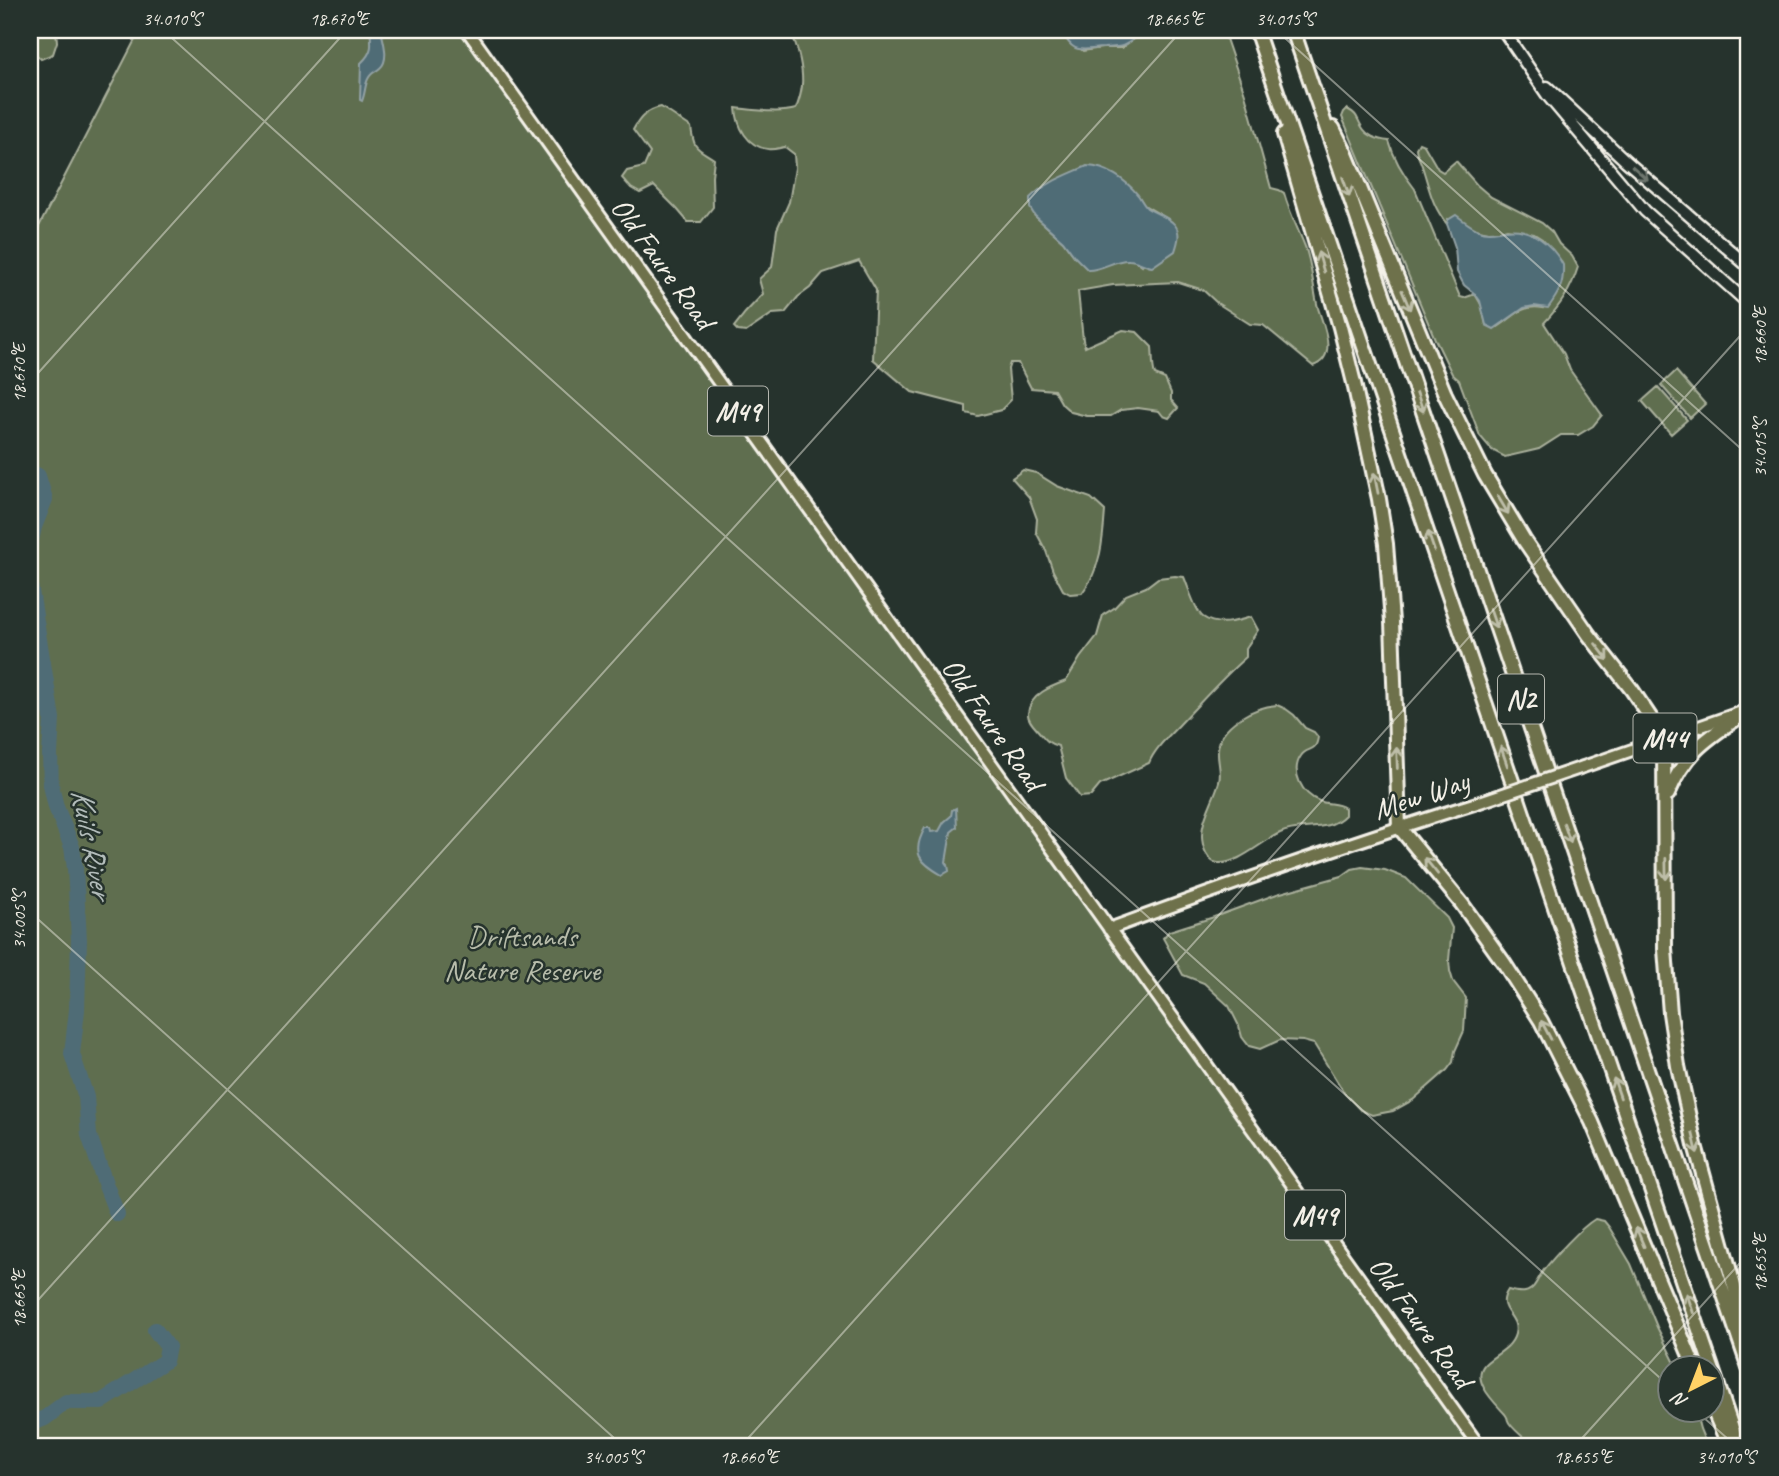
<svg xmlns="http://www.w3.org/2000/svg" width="1779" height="1476" viewBox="0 0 1779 1476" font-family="Caveat,sans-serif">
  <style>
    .green { fill: #5f6e50; stroke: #aab09c; stroke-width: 2; fill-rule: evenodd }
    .water { fill: #506c76; stroke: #92a1a4; stroke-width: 2 }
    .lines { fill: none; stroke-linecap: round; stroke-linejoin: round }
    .stream { stroke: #92a1a4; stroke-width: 2.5 }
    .river { stroke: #506c76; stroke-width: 16 }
    .secondary-casing { stroke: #f4f1e8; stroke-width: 15 }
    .primary-casing { stroke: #f4f1e8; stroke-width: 16 }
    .motorway-casing { stroke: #f4f1e8; stroke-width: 18 }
    .secondary { stroke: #26332d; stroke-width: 10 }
    .primary { stroke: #6e714b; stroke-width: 10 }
    .motorway { stroke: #6e714b; stroke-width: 12 }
    .primary-bridge-casing { stroke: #f4f1e8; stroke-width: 16; stroke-linecap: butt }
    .primary-bridge { stroke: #6e714b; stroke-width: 10 }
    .oneway { stroke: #6e766e }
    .oneway2 { stroke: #bebea9 }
    .ticks { fill: none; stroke: #f4f1e8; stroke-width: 2; stroke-opacity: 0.45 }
    .labels { text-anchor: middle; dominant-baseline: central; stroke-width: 5; stroke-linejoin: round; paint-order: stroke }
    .shield { fill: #26332d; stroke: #b6b8b0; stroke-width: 2 }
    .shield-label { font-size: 28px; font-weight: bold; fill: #f4f1e8 }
    .street-label { font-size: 30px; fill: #f4f1e8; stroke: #26332d }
    .park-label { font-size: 30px; fill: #b8bdab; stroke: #26332d }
    .water-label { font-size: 32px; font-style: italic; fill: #b2bcba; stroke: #26332d }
    .neatline { fill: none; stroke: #f4f1e8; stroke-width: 2.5 }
    .ticks-label { font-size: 18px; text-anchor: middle; fill: #f4f1e8 }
  </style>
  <rect width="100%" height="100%" fill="#26332d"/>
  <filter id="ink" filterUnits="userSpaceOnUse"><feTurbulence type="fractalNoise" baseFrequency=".0143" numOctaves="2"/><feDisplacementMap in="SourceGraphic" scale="14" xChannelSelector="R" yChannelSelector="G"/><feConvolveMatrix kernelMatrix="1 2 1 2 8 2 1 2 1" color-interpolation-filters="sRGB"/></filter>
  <g filter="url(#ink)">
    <!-- green -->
    <path class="green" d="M30,30h26l1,12 -4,12 -12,5 -11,-10z
      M140,30h320l226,310 790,1106h-1446v-1202z
      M789,30h272l2,4 20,17 19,-3h19l14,-10 -1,-8h89l22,64 26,94 8,2 5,3c5,18 13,34 20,51 8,18 9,45 14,64 5,17 21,49 -5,58l-45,-37 -5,-4 -13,-1 -33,-21 -14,-13 -25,-8 -65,3 -35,6 5,49 2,7 38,-17 14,2 15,15c1,9 0,19 3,28l10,4 6,14v7l7,8 -9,10 -6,-2 -4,-5 -21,-3 -17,2 -10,6h-24l-16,-4 -9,-8 -8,-14 -23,-2 -13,-25h-8l-2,6 3,31 -10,10 -23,6 -12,-3v-7l-54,-14 -39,-33 3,-69 -17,-29 -36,12 -13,15 -12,9 -13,16 -13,1 -26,18 -8,-1 -4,-4 11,-14 18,-19 -4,-15 13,-12 5,-38 12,-27 6,-34 -1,-14 -9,-7c-6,1 -12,3 -17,2 -21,-2 -31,-23 -32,-41 19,2 42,6 60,1 2,-6 4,-11 5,-17 4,-16 -3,-49 -12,-62zM1139,197l5,8 24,14 -26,47 -8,-6 -59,-3 -12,-16 -28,-25z
      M661,107l30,20c3,23 5,20 23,32l-2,17 1,31 -12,15h-13l-11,-13 -23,-23 -14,7 -9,-5 -9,-10 5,-7 17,-4 6,-14 -17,-23c7,-13 14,-20 28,-23z
      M1347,109c12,6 9,9 15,18 6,10 17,13 27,14 5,19 14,33 26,48l45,108 4,1 11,-4 7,12 4,19 12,2c17,-11 24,-23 45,-19l18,-47 -19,-22 -8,-5 -27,-5 -14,4 -14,-3 -31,-11 -1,5c-16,-19 -18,-38 -26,-61 -2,-6 -5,-9 -5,-15l3,-5 5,2 14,24 5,3 13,-11 21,24 14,12 51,26 10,9 7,12 13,12 6,11c-7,23 -18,39 -34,56l20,31 6,16 32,45 -9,11 -15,9h-17l-22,14 -34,8 -13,-7 -12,-14 -21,-56 -7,-6 -17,-35 -93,-222 2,-5z
      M1676,371l29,33 -15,14 -29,-33z
      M1658,387l29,33 -16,14 -29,-33z
      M1023,470l13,3 21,13 34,12 14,13c-2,29 -4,58 -23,82l-12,1 -7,-4 -10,-19 -7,-20 -10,-19 1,-13 -8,-22 -17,-19z
      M1175,576l9,1c4,9 11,34 19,40 14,10 32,5 48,0l7,13 -12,18v9c-24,21 -44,44 -66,67 -11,12 -25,24 -31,39l-49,22 -9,11 -11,1 -14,-19 -8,-32c-9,-2 -12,-6 -18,-13 -5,-6 -13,-13 -12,-20 2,-19 24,-27 38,-32l14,-23 17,-22 6,-21 11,-7 12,-13 20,-8 12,-9z
      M1277,705l9,4 8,6 11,13 9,4 4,5c-2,17 -11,9 -17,19 -11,16 1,38 18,45 9,4 17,1 26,7v7c-18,19 -44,8 -65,18 -18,8 -42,32 -62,30 -6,0 -9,-5 -12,-10 -12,-24 6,-47 13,-71 3,-11 -2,-21 -1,-32 1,-26 36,-43 59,-45z
      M1362,867l23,3 21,8 41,40 5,10 -3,32 1,11 3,10 13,17 -2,33 -9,20 -2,11 -6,8 -34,30 -20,11 -21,4 -12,-5 -15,-16 -31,-50 -11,-3 -23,-1 -20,9 -11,-3 -7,-9 -3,-11 -10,-20 -25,-23 -21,-8 -20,-37 6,-7 45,-14 63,-23 54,-15 11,-3 10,-7z
      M1595,1219l9,2 5,6 22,37 26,63 20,40 -7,1v42h25l5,19 7,17h-174c-7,-7 -17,-14 -23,-22 -5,-8 0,-3 -5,-10 -10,-11 -35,-34 -20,-50 10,-10 26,-15 30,-30 5,-20 -21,-23 -7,-44 4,1 12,3 17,2 10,-2 13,-14 18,-21 11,-14 37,-43 52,-52z"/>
    <!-- water -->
    <path class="water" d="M370,30h11c2,10 9,30 -1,38 -4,4 -9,4 -12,11 -3,6 -3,15 -6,22l-2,-1 1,-37c12,-11 11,-18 9,-33z
      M1061,30h73l2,8c-17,11 -13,8 -32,10 -24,1 -30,8 -43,-18z
      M1087,166c20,1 38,13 51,29 3,4 5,9 9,13 9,6 21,8 28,17 6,8 3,17 0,26l-23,16c-8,-1 -15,-7 -23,-7 -14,-1 -26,10 -41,10l-13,-13 -12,-16 -28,-25 -5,-8v-10c16,-16 37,-23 57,-32z
      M1456,215c7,5 15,12 23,15 10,4 17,1 27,0 24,-4 47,15 57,35 1,19 -4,28 -15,43l-14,-2 -10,2 -30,21 -8,-4 -6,-24 -5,-7 -11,-9 -7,-13 -2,-25 -8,-23 1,-4z
      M956,808l1,19 -6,5 -5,30 2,3 1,6 -7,4c-23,-13 -31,-22 -17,-47h5l1,4 8,-1 5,-9 7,-6 1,-6z"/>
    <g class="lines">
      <!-- stream -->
      <path class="stream" d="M30,478l8,-2"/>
      <!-- river -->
      <path class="river" d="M30,472l8,4 7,23 -11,28 -4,18
        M30,561v24l22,133 -2,36 1,31 5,22 16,40 3,21 4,72 -2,70 -5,44 14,43 3,38 16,48 12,31
        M30,1424l15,-6 21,-16h35l64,-41 3,-14 -13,-17"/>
      <!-- secondary casing -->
      <g class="secondary-casing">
        <path id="secondary" d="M1503,30l45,66 97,115 104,93
          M1547,87l79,74 123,106"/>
      </g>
      <!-- primary casing -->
      <g class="primary-casing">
        <path id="primary" d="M467,30l1012,1416
          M1583,767l159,-55
          M1109,929c122,-45 245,-88 368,-126"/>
      </g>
      <!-- motorway casing -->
      <g class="motorway-casing">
        <path id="motorway" d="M1256,30l456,1338
          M1293,30l456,1338
          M1333,128l13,26 99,240 40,81 39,65 65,95 43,55 32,48 1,211 5,64 8,53 17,79 54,195
          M1284,134l56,193 14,56 25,116 7,45 6,78 7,205 63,77 42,59 37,58 51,101 103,246
          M1668,794c19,-46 42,-57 81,-84
          M1712,1368l26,78
          M1712,1407l17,39"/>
      </g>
      <!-- secondary -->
      <use href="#secondary" class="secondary"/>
      <!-- primary -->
      <use href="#primary" class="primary"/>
      <!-- motorway -->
      <use href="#motorway" class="motorway"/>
      <!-- primary-bridge casing -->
      <g class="primary-bridge-casing">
        <path id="primary-bridge" d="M1477,803l106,-36"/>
      </g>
      <!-- primary-bridge -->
      <use href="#primary-bridge" class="primary-bridge"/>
    </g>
    <!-- one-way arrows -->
    <defs><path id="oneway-shaft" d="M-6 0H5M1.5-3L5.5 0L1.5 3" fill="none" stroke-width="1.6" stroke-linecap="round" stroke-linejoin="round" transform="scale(1.75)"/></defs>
    <use class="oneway" href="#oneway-shaft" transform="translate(1640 173) rotate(41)"/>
    <g class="oneway2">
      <use href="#oneway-shaft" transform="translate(1346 187) rotate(71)"/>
      <use href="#oneway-shaft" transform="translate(1321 262) rotate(-106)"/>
      <use href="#oneway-shaft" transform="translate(1406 300) rotate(67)"/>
      <use href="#oneway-shaft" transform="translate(1420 402) rotate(71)"/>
      <use href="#oneway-shaft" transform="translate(1376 483) rotate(-101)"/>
      <use href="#oneway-shaft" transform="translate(1503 505) rotate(59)"/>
      <use href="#oneway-shaft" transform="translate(1431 541) rotate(-109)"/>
      <use href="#oneway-shaft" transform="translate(1493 618) rotate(71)"/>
      <use href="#oneway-shaft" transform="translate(1602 652) rotate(52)"/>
      <use href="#oneway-shaft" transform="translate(1504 756) rotate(-109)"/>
      <use href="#oneway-shaft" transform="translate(1397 758) rotate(-92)"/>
      <use href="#oneway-shaft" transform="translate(1567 833) rotate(71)"/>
      <use href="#oneway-shaft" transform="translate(1431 866) rotate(-129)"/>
      <use href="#oneway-shaft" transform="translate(1666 869) rotate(89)"/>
      <use href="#oneway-shaft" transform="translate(1546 1030) rotate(-118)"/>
      <use href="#oneway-shaft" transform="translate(1617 1088) rotate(-109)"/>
      <use href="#oneway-shaft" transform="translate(1695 1143) rotate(77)"/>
      <use href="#oneway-shaft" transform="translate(1640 1237) rotate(-113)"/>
      <use href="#oneway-shaft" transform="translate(1690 1303) rotate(-109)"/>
    </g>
  </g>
  <!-- ticks -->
  <path class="ticks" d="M163,30l1507,1357M1276,30l473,426M30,382l317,-352M30,912l593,534M30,1309l1152,-1279M1695,1410l41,36M741,1446l1008,-1120M1575,1446l174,-193"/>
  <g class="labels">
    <!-- shield labels -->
    <g class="shield">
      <rect x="708" y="386.5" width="60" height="49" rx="5"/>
      <rect x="1498" y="674.5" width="46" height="49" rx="5"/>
      <rect x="1633.5" y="713.5" width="63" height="49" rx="5"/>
      <rect x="1285" y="1190.5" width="60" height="49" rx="5"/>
    </g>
    <g class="shield-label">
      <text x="738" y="411">M49</text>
      <text x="1521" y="699">N2</text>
      <text x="1665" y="738">M44</text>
      <text x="1315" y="1215">M49</text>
    </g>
    <!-- street labels -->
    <g class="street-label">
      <text transform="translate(663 263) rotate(54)">Old Faure Road</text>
      <text transform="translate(993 724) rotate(55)">Old Faure Road</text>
      <text transform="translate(1421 795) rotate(-18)">Mew Way</text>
      <text transform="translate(1421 1322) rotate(54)">Old Faure Road</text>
    </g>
    <!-- park labels -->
    <g class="park-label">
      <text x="522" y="936">Driftsands<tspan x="522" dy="34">Nature Reserve</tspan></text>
    </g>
    <!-- water labels -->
    <g class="water-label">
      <text transform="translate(92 843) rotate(79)">Kuils River</text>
    </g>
  </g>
  <!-- margin -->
  <rect width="1779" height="1476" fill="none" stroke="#26332d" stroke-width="77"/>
  <!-- north arrow -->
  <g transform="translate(1691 1389) rotate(222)"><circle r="33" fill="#26332d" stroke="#787f78" stroke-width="2"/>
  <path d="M0-5L12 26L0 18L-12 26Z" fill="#ffd166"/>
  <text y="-10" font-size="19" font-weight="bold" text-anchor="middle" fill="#f4f1e8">N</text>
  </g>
  <rect x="38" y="38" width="1702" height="1400" class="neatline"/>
  <g class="ticks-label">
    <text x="172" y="25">34.010°S</text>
    <text x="339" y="25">18.670°E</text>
    <text x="1174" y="25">18.665°E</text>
    <text x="1285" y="25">34.015°S</text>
    <text transform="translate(1760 336) rotate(-90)" y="6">18.660°E</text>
    <text transform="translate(19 373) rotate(-90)" y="6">18.670°E</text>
    <text transform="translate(1760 448) rotate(-90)" y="6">34.015°S</text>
    <text transform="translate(19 920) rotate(-90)" y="6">34.005°S</text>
    <text transform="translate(1760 1263) rotate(-90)" y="6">18.655°E</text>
    <text transform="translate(19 1299) rotate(-90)" y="6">18.665°E</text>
    <text x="613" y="1463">34.005°S</text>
    <text x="749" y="1463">18.660°E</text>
    <text x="1583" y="1463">18.655°E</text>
    <text x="1726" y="1463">34.010°S</text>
  </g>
</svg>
